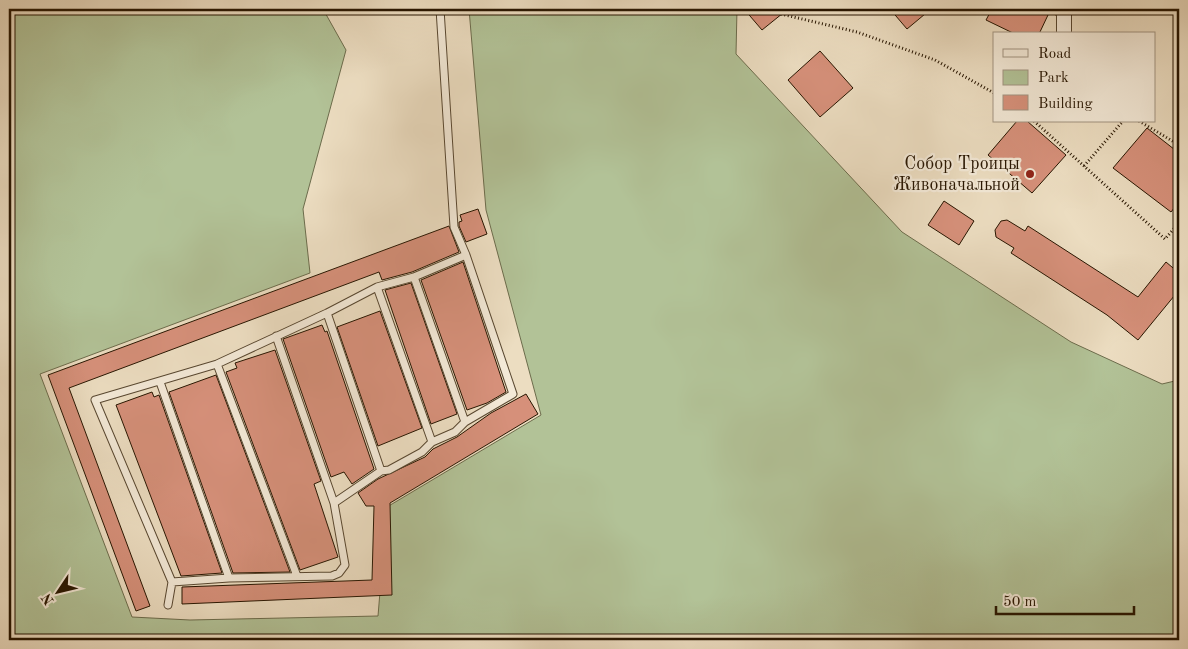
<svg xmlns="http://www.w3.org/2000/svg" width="1188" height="649" viewBox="0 0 1188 649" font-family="'Old Standard TT',serif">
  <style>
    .green { fill: #b2c297; stroke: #6c6c4c }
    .building { fill: #d6907a; stroke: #271500 }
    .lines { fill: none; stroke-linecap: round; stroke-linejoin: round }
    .lane-casing { stroke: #584730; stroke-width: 9 }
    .street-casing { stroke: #584730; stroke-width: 16 }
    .path { stroke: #271500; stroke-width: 3; stroke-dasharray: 1 2.5; stroke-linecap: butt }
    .lane { stroke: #f3e9d7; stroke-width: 7 }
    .street { stroke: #f3e9d7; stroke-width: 14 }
    .poi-dot { fill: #8f2418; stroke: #f3e9d7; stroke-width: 2 }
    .labels { text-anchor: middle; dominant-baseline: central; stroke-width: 4.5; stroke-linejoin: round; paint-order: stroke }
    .poi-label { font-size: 18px; fill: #271500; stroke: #f3e9d7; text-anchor: end }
  </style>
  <rect width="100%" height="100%" fill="#ecddc1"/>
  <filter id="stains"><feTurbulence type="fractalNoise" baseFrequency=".004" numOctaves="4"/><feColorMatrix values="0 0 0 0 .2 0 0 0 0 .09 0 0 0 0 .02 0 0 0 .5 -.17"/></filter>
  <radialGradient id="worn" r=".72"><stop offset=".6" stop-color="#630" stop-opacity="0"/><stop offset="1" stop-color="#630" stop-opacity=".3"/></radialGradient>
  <!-- green -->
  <path class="green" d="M9,9h314l23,41 -43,159 7,64 -270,101 92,243 58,3 188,-4 9,-109 154,-92 -55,-205 -17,-201h268l-1,45 166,178 169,110 91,42 17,-4v260h-1170z"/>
  <!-- building -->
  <path class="building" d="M744,9h44l-26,21z
    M890,9h41l-24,20z
    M992,9h44l12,6 -9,19h-24l-29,-14z
    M820,51l33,37 -33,29 -32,-37z
    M1017,121h10l39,34 -34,38 -44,-38z
    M1147,128l32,25v49l-8,10 -58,-44z
    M944,201l30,20 -15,24 -31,-20z
    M478,209l9,25 -21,8 -7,-16v-4l3,-1 -2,-6z
    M1007,220l18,11 3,-5 110,71 28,-35 13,11v17l-41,50 -31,-25 -96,-62 3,-5 -18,-11 -1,-7 6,-9z
    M449,226l10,26 -47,20 -30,8 -3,-8 -310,116 81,218 -14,5 -88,-236z
    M463,262l43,130 -19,11 -20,7 -46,-130z
    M411,283l46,131 -26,10 -46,-134z
    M380,311l42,117 -44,18 -41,-119z
    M322,325l3,7 2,-1 47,138 -22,15 -8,-12 -13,5 -48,-138z
    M275,350l46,131 -7,3 24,73 -38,13 -74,-198 11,-4 -2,-5z
    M216,375l74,197 -57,1 -64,-181z
    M152,392l2,5 5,-2 63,178 -41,3 -65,-171z
    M526,394l12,20 -148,89 2,92 -210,9v-17l190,-7 2,-74h-8l-8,-13 20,-14 47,-22 8,-8 24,-12 34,-24z"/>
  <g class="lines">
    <!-- lane casing -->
    <g class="lane-casing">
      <path id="lane" d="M414,277l51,145
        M377,287l55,155
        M327,313l54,158
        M217,364l80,212
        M160,382l69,196
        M334,503l47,-32 8,-1 33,-18 10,-10 23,-10 10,-10 48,-28 -47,-139 -12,-28 -14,-218
        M172,582l57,-4 103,-2 7,-3 6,-8 -11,-62 -58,-167
        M168,605l4,-23 -77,-182 122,-36 110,-51 50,-26 37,-10 52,-22"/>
    </g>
    <!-- street casing -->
    <g class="street-casing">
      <path id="street" d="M1060,9l4,2v23"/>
    </g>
    <!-- path -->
    <path class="path" d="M781,14l76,18 78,28 59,33
      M1034,121l131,118 14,-16
      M1139,121l40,24
      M1084,166l39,-45"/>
    <!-- lane -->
    <use href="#lane" class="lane"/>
    <!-- street -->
    <use href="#street" class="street"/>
  </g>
  <!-- markers -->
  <circle class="poi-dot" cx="1030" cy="174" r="5"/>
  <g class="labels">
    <!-- poi labels -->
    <g class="poi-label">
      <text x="1020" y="164">Собор Троицы<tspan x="1020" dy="21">Живоначальной</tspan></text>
    </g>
  </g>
  <!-- margin -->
  <rect width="1188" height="649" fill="none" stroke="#ecddc1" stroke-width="30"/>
  <rect x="10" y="10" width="1168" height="629" fill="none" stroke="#271500" stroke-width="2.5"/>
  <rect x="15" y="15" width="1158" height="619" fill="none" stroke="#271500"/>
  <!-- legend -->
  <rect x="993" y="32" width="162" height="90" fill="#f3e9d7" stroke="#a19481"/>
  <rect x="1003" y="49" width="25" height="8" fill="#f3e9d7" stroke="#a19481"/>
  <text x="1038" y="58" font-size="15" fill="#271500">Road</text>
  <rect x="1003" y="70" width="25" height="15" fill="#b2c297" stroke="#a19481"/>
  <text x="1038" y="82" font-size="15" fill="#271500">Park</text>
  <rect x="1003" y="95" width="25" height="15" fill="#d6907a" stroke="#a19481"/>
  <text x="1038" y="108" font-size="15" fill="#271500">Building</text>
  <!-- north arrow -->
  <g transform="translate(58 592) rotate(235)" stroke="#f3e9d7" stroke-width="4" paint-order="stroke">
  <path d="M0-4L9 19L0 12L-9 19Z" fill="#271500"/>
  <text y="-8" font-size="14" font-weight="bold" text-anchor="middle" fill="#271500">N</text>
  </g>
  <!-- scale -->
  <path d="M996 606v8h138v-8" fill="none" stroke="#271500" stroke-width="2.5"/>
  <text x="1003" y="606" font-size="15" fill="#271500" stroke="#f3e9d7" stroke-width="4" paint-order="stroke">50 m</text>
  <rect width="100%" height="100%" filter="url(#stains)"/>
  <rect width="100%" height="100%" fill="url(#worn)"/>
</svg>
